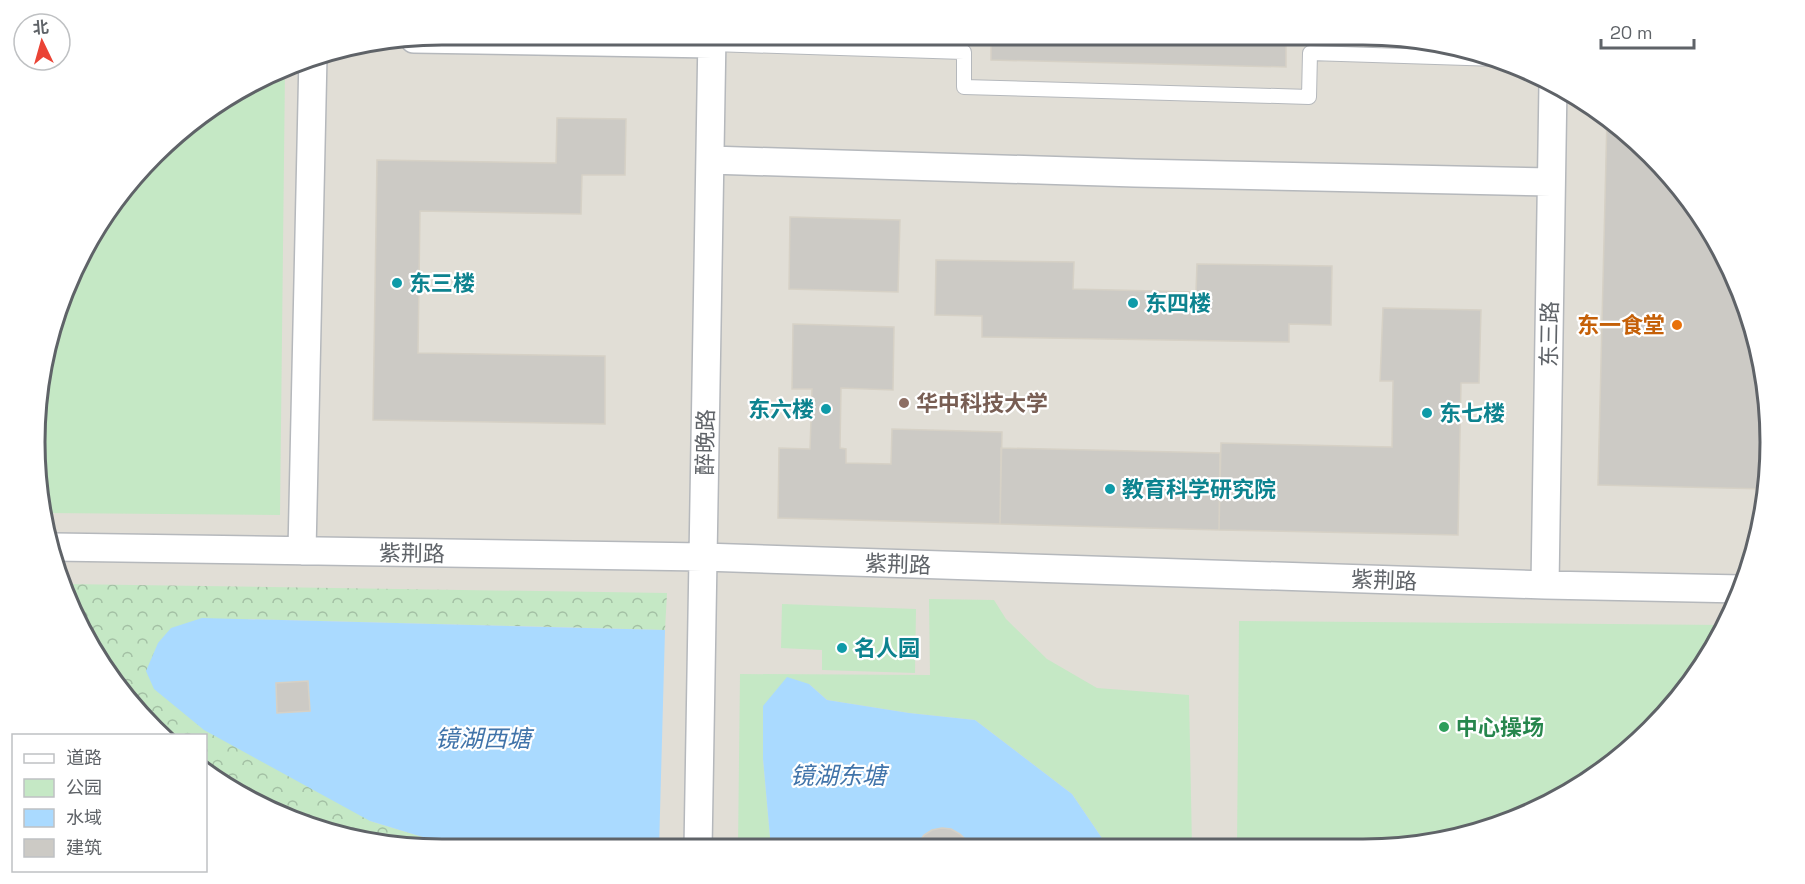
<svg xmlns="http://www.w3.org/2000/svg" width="1805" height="884" viewBox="0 0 1805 884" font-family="'Space Grotesk','Noto Sans SC',sans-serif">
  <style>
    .education { fill: #e1ded6 }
    .green { fill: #c5e8c5 }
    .forest { fill: url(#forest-crowns) }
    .water { fill: #aadaff }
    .building { fill: #cccac5; stroke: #d6d1c6; stroke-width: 1.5 }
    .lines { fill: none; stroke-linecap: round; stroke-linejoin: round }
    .lane-casing { stroke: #b5b8bc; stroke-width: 16 }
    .street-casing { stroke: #b5b8bc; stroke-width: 30 }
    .lane { stroke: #fff; stroke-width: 14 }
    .street { stroke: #fff; stroke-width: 27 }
    .culture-dot { fill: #0f9aa8; stroke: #fff; stroke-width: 2 }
    .food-dot { fill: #e8710a; stroke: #fff; stroke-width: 2 }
    .education-dot { fill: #8d6e63; stroke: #fff; stroke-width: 2 }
    .leisure-dot { fill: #2e9e5b; stroke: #fff; stroke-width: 2 }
    .labels { text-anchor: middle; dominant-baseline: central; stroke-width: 4.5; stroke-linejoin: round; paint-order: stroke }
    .culture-label { font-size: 22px; font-weight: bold; fill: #0d838f; stroke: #fff; text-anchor: start }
    .food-label { font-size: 22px; font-weight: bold; fill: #c56008; stroke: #fff; text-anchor: end }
    .street-label { font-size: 22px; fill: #5f6368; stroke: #fff }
    .education-label { font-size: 22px; font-weight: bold; fill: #785e54; stroke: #fff; text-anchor: start }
    .leisure-label { font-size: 22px; font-weight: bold; fill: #27864d; stroke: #fff; text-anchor: start }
    .water-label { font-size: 24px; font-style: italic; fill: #4174aa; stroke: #fff }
    .rim { fill: none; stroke: #5f6368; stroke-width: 3 }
  </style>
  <defs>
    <pattern id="forest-crowns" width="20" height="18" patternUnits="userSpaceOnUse" patternTransform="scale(1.5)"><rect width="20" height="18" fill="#c5e8c5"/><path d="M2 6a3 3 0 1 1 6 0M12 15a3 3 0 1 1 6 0" fill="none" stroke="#a3c0a4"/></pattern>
  </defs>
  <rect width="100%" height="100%" fill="#f1efe8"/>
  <!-- education -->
  <path class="education" d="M442,35h921l80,7 76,24 71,37 61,51 51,62 38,70 23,77 7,79 -7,80 -24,76 -53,92 -75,75 -92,53 -102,28 -975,3 -80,-7 -76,-24 -70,-37 -10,-9v-36l-46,-1 -6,-5 -77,-107 -39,-128 4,-133 24,-76 37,-70 91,-97 117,-63z"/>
  <!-- green -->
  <path class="green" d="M285,70l-5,445 -235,-2 2,-166 19,-61 37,-70 91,-97z
    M929,599l65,1 12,19 41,40 50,29 92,7 3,152h-84l-36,-53 -97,-74 -66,-7 -82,-13 -18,-16 -46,75 8,89h-33l2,-174 190,1z
    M782,604l134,5 -1,64 -93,-3v-20l-41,-2z
    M1239,621l485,4 -38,65 -75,75 -92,53 -102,28 -180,1z"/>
  <!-- forest -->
  <path class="forest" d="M65,584l602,9 -2,37 -417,-11 122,202 92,28h-20l-80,-7 -76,-24 -70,-37 -10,-9v-36l-46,-1 -6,-5 -77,-107z"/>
  <!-- water -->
  <path class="water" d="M202,618l463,12 -6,219h-197l-92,-28 -166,-91 -50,-41 -8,-18 12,-28 13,-15z
    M787,677l22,7 18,16 82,13 66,7 97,74 36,53 -337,1 -8,-89v-53z"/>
  <!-- building -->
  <path class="building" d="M991,35h295v32l-295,-7z
    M1607,117l44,37 51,62 38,70 23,77 7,79 -4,47 -168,-4z
    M557,118l69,1 -1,56h-43l-1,39 -161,-3 -2,142 187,3v68l-232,-4 4,-260 179,3z
    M790,217l110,3 -2,72 -109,-3z
    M936,260l138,2 -1,27 123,3 1,-28 135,2 -1,59 -42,-1v18l-307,-5v-21l-47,-1z
    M1383,308l98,2 -2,73h-18l-3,152 -239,-5 2,-87 171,4 1,-66h-13z
    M793,324l101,3 -1,63 -52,-2 -1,60 6,1v14l45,1 1,-35 110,3 -2,92 -222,-6 1,-70 31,1 2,-60h-20z
    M1001,448l219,5 -1,77 -219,-6z
    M308,681l2,30 -33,2 -1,-30z
    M942,828l9,1 9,5 7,7 2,7h-54l9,-13 8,-5z"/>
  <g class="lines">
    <!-- lane casing -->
    <g class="lane-casing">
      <path id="lane" d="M712,44l252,8v35l345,10 1,-44 188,6"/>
    </g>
    <!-- street casing -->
    <g class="street-casing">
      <path id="street" d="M414,39l298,5
        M710,160l425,13 416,9
        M54,547l649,10 842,28 197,4
        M302,551l11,-495
        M1545,585l8,-501
        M698,849l14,-814"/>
    </g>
    <!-- lane -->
    <use href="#lane" class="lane"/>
    <!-- street -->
    <use href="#street" class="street"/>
  </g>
  <!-- markers -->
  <g class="culture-dot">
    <circle cx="397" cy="283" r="6"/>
    <circle cx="1133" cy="303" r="6"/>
    <circle cx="826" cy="409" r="6"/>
    <circle cx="1427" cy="413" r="6"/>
    <circle cx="1110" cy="489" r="6"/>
    <circle cx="842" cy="648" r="6"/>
  </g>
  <circle class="food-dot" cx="1677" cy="325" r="6"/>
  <circle class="education-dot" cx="904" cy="403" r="6"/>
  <circle class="leisure-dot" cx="1444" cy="727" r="6"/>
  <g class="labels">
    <!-- culture labels -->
    <g class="culture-label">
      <text x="409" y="283">东三楼</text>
      <text x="1145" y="303">东四楼</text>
      <text x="814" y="409" text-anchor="end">东六楼</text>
      <text x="1439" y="413">东七楼</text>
      <text x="1122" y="489">教育科学研究院</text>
      <text x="854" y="648">名人园</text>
    </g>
    <!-- food labels -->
    <g class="food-label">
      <text x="1665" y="325">东一食堂</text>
    </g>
    <!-- street labels -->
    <g class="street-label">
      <text transform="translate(1549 334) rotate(-89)">东三路</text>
      <text transform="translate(705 442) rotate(-89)">醉晚路</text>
      <text transform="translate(412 553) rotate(1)">紫荆路</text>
      <text transform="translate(898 564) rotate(2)">紫荆路</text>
      <text transform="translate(1384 580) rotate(2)">紫荆路</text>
    </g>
    <!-- education labels -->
    <g class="education-label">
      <text x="916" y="403">华中科技大学</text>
    </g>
    <!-- leisure labels -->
    <g class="leisure-label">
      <text x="1456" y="727">中心操场</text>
    </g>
    <!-- water labels -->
    <g class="water-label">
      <text x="483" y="738">镜湖西塘</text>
      <text x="838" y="775">镜湖东塘</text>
    </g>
  </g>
  <!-- crop -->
  <path d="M0 0H1805V884H0ZM442 45H1363A397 397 0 0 1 1760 442V442A397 397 0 0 1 1363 839H442A397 397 0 0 1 45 442V442A397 397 0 0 1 442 45Z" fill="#fff" fill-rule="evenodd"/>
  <path class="rim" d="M442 45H1363A397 397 0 0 1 1760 442V442A397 397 0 0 1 1363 839H442A397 397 0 0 1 45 442V442A397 397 0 0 1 442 45Z"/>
  <!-- legend -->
  <rect x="12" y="734" width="195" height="138" fill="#ffffff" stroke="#bfc1c3" stroke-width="1.5"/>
  <rect x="24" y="754" width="30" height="9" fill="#ffffff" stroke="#bfc1c3" stroke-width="1.5"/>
  <text x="66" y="764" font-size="18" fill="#5f6368">道路</text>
  <rect x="24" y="779" width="30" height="18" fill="#c5e8c5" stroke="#bfc1c3" stroke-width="1.5"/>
  <text x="66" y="794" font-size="18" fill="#5f6368">公园</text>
  <rect x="24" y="809" width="30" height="18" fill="#aadaff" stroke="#bfc1c3" stroke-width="1.5"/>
  <text x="66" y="824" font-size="18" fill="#5f6368">水域</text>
  <rect x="24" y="839" width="30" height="18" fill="#cccac5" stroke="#bfc1c3" stroke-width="1.5"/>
  <text x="66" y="854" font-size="18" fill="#5f6368">建筑</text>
  <!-- north arrow -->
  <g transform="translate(42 42) rotate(355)"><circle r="28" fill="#ffffff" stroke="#bfc1c3" stroke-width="1.5"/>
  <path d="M0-4.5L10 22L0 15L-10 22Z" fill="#ea4335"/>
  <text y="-9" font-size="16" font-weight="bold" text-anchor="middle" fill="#5f6368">北</text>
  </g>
  <!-- scale -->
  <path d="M1601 39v9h93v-9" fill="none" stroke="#5f6368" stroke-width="3"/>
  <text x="1610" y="39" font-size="18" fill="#5f6368" stroke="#ffffff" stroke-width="4.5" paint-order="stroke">20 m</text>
</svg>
